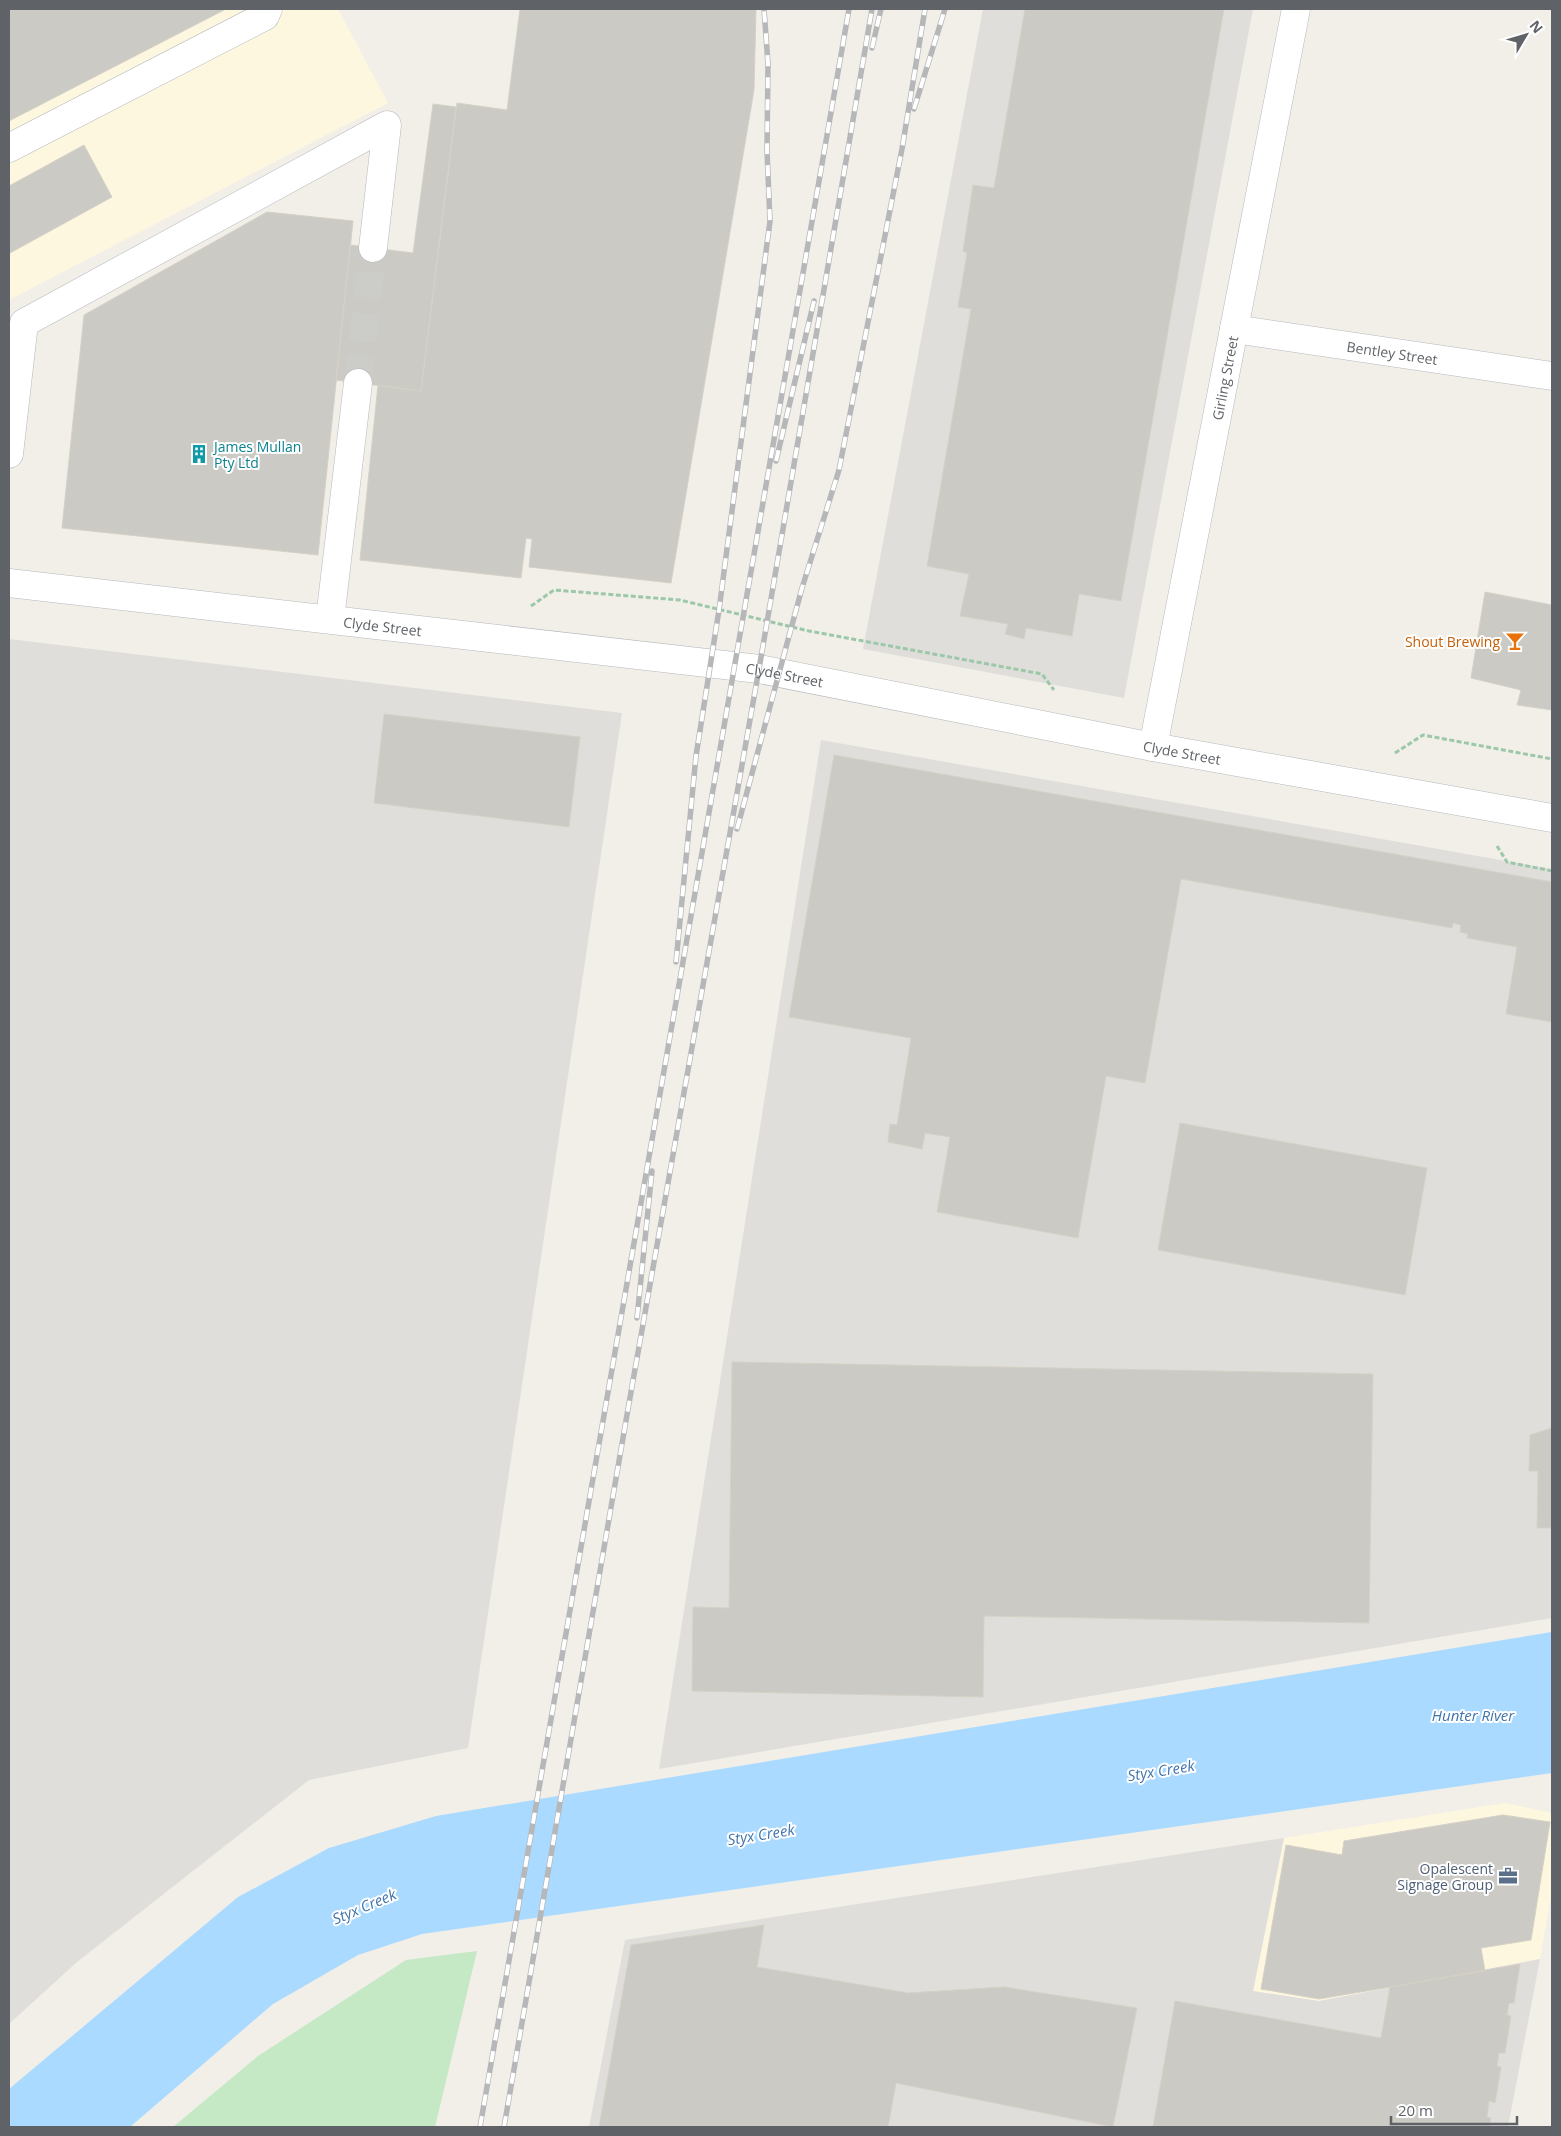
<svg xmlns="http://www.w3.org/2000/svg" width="1561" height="2136" viewBox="0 0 1561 2136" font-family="'Open Sans',sans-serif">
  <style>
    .commercial { fill: #fef7e0 }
    .industrial { fill: #e0deda }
    .green { fill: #c5e8c5 }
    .water { fill: #aadaff }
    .building { fill: #cccac5; stroke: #d6d1c6 }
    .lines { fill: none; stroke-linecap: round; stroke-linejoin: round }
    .minor-tunnel { stroke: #ccccc8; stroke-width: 28; stroke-dasharray: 28 14; stroke-linecap: butt }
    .minor-casing { stroke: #b5b8bc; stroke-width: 29 }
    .path { stroke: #9cc7a9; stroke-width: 3; stroke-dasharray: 5 2.5; stroke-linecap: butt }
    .minor { stroke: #fff; stroke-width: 28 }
    .rail-casing { stroke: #b6b7b8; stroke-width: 5.5 }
    .rail { stroke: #fff; stroke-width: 4; stroke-dasharray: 11; stroke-linecap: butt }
    .labels { text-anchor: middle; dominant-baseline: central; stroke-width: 4; stroke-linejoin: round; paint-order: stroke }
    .street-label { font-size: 14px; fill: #5f6368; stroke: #fff }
    .culture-label { font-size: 14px; fill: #0d838f; stroke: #fff; text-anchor: start }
    .food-label { font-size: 14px; fill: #c56008; stroke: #fff; text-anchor: end }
    .service-label { font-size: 14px; fill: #4e5e75; stroke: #fff; text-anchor: end }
    .water-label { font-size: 15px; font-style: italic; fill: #4174aa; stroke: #fff }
  </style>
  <rect width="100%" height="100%" fill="#f1efe8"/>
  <!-- commercial -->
  <path class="commercial" d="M9,9h329l50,94 -379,197z
    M1505,1803l47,10v77l-12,69 -221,42 -66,-10 31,-153z"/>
  <!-- industrial -->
  <path class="industrial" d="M983,9h270l-129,689 -261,-49z
    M9,639l613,74 -154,1035 -159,32 -232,182 -68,62z
    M821,740l731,129v749l-893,151z
    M1284,1838l-31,153 66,10 221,-42 -32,168h-919l36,-187z"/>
  <!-- green -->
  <path class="green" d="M477,1951l-42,176h-262l85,-71 148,-96z"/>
  <!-- water -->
  <path class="water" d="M1552,1632v141l-1130,161 -64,21 -85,49 -143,123h-121v-38l229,-192 91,-49 107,-32z"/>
  <!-- building -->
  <path class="building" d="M9,9h217l-217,112z
    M520,9h236l-2,81 -83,493 -142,-16 3,-28 -6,-1 -5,40 -161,-18 18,-175 43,6 36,-288 50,7z
    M1025,9h199l-103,592 -42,-7 -7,42 -46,-8 -2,11 -19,-5 3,-10 -48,-8 9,-42 -42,-8 44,-257 -13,-2 9,-54 -4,-2 10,-66 21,3z
    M433,104l23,3 -35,284 -85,-11 14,-135 63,8z
    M84,145l28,52 -102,56 -1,-3v-64z
    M267,212l86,9 -35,334 -256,-27 22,-213z
    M1485,592l67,13v105l-35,-5 4,-15 -50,-12z
    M384,714l196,23 -11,90 -195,-24z
    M834,755l718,127v140l-46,-8 11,-67 -50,-9 1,-4 -8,-2 1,-7 -8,-2 -1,5 -271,-49 -36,204 -39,-7 -28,162 -141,-26 13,-75 -25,-4 -3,16 -34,-7 2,-18 7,1 14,-87 -122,-21z
    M1180,1123l247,45 -22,127 -247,-45z
    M732,1362l641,12 -4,249 -385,-7 -1,81 -291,-6 1,-84 36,1z
    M1552,1428v100h-15l1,-57h-9l1,-36z
    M1503,1815l47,7 -19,118 -50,8 4,23 -166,28 -58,-10 25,-144 56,10 2,-14z
    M764,1925l-7,42 151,26 96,-6 133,21 -24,119 -217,-44 -8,44h-289l32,-182z
    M1520,1964l-6,39h-5l-2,12 4,1 -6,37h-6l-2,13 4,1 -6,36 -6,-2 -2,16 4,1 -2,9h-336l22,-126 206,37 9,-51z"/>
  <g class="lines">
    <!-- minor-tunnel -->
    <path class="minor-tunnel" d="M358,383l15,-135"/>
    <!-- minor casing -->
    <g class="minor-casing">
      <g id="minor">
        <path d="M9,148l256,-132 3,-7"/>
        <path id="s1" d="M1234,329l318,47"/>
        <path d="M9,454l15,-131 363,-198 -14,123"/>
        <path id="s2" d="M9,583l750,86 394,78 399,71"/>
        <path d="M330,619l28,-236"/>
        <path id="s3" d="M1153,747l143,-738"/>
      </g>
    </g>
    <!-- path -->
    <path class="path" d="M531,606l23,-16 126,10 129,31 233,43 12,16
      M1395,753l28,-18 129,24
      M1497,846l10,16 45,9"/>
    <!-- minor -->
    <use href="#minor" class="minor"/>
    <!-- rail casing -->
    <g class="rail-casing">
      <path id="rail" d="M872,48l9,-39
        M914,109l31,-100
        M776,461l38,-160
        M737,829l65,-241 37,-118 63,-321 23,-140
        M676,962l20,-206 23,-146 51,-389 -3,-70 1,-87 -4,-55
        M637,1318l15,-147
        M480,2127l369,-2118
        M504,2127l124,-718 131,-740 113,-660"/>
    </g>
    <!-- rail -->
    <use href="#rail" class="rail"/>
  </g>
  <!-- icons -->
  <defs>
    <g id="building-bare" transform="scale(1.5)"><path d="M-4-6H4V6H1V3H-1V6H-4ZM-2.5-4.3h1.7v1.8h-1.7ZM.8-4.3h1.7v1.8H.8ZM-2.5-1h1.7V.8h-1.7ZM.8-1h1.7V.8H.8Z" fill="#0f9aa8" stroke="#fff" stroke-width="2.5" paint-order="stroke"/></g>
    <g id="bar-bare" transform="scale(1.5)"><path d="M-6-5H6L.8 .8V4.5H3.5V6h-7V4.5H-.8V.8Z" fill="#e8710a" stroke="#fff" stroke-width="2.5" paint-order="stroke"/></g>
    <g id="office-bare" transform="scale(1.5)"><path d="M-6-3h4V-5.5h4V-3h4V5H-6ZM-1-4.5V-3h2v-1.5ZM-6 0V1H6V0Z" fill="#5c6f8a" stroke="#fff" stroke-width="2.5" paint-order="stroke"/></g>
  </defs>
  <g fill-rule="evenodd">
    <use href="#building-bare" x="199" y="454"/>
    <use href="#bar-bare" x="1515" y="641"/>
    <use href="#office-bare" x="1508" y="1876"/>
  </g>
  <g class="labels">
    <!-- street labels -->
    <g class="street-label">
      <text stroke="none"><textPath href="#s1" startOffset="160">Bentley Street</textPath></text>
      <text stroke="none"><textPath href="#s3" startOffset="376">Girling Street</textPath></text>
      <text stroke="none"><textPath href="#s2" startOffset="376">Clyde Street</textPath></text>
      <text stroke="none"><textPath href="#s2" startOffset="781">Clyde Street</textPath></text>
      <text stroke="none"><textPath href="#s2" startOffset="1186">Clyde Street</textPath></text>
    </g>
    <!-- culture labels -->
    <g class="culture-label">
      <text x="214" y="446">James Mullan<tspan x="214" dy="16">Pty Ltd</tspan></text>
    </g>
    <!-- food labels -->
    <g class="food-label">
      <text x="1500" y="641">Shout Brewing</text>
    </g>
    <!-- service labels -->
    <g class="service-label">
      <text x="1493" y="1868">Opalescent<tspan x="1493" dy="16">Signage Group</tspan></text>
    </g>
    <!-- water labels -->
    <g class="water-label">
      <text x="1473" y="1715">Hunter River</text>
      <text transform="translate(1161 1770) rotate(-9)">Styx Creek</text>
      <text transform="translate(761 1834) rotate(-9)">Styx Creek</text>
      <text transform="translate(364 1906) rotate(-23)">Styx Creek</text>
    </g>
  </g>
  <!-- border -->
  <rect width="1561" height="2136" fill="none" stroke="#5f6368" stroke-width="20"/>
  <!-- north arrow -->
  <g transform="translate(1526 35) rotate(52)" stroke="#ffffff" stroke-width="4" paint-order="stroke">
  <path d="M0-4L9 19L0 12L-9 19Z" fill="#5f6368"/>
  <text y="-8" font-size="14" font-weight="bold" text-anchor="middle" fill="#5f6368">N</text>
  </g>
  <!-- scale -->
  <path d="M1391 2116v8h126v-8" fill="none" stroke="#5f6368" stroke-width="2.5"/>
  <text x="1398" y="2116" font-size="15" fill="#5f6368" stroke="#ffffff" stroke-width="4" paint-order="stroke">20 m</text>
</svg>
